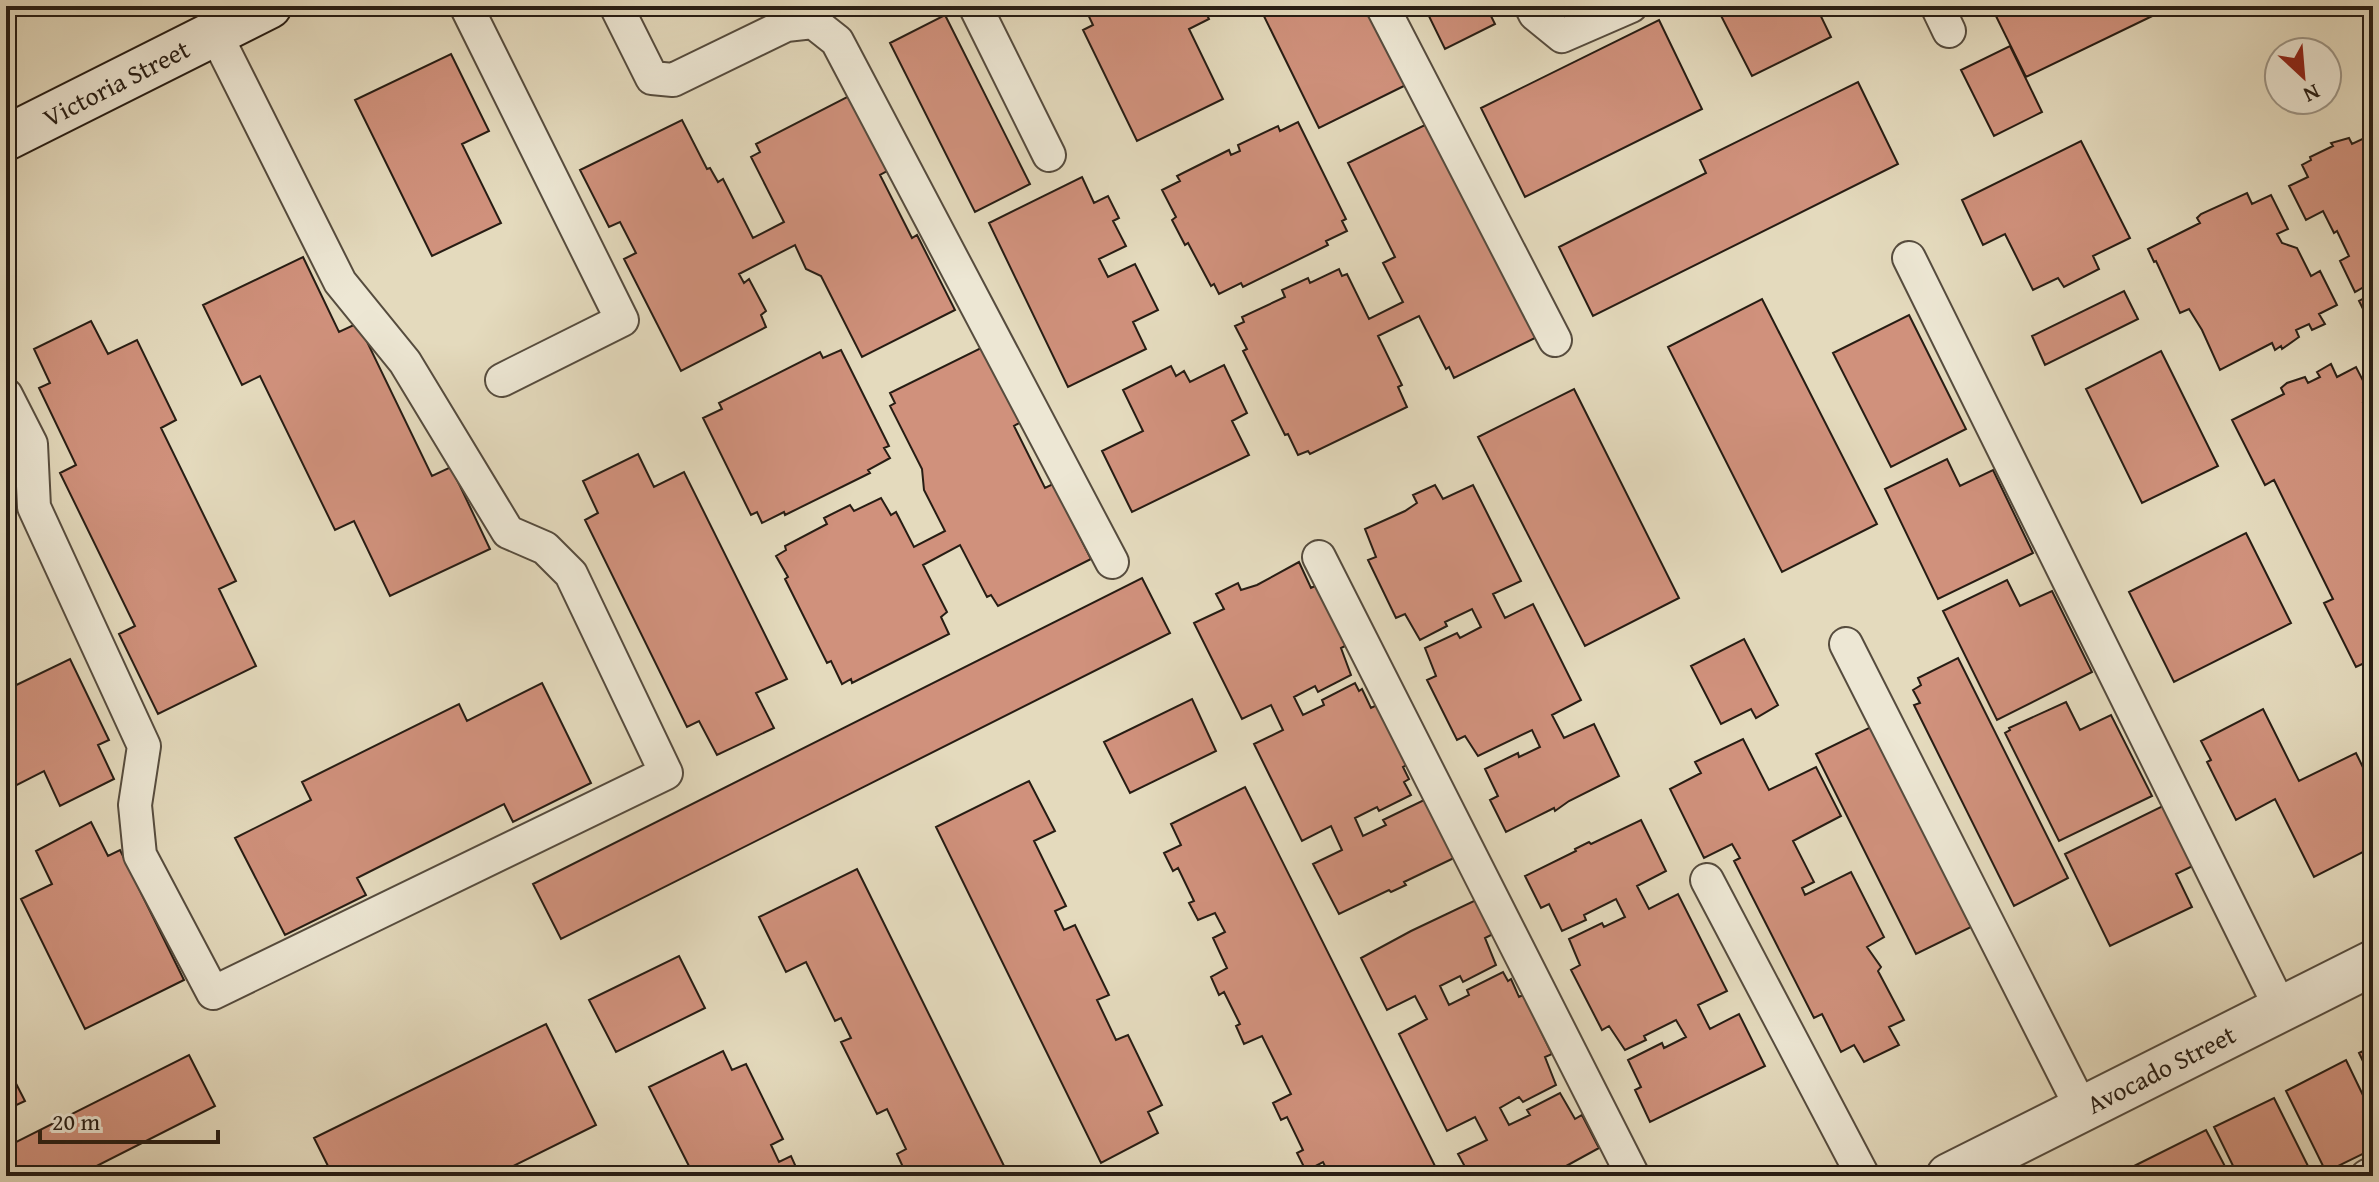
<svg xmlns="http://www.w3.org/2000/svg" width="2379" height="1182" viewBox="0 0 2379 1182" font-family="'Gentium Book Plus',serif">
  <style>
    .building { fill: #d0917c; stroke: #271d14; stroke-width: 2 }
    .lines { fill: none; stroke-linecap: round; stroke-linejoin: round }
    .service-casing { stroke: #564c3e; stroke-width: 36 }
    .minor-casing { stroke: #564c3e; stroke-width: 48 }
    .secondary-casing { stroke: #271d14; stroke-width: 48 }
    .service { stroke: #ede7d4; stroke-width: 32 }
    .minor { stroke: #ede7d4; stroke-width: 44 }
    .secondary { stroke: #ede7d4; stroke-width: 44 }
    .labels { text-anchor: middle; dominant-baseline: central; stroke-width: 6; stroke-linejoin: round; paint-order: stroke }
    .street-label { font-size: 26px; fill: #271d14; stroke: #ede7d4 }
  </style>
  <rect width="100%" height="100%" fill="#e4dabd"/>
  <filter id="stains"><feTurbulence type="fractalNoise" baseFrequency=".0025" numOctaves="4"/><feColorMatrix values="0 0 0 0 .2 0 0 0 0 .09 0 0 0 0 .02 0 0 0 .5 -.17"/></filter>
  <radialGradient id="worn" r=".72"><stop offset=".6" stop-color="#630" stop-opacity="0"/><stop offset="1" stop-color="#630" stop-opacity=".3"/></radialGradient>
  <!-- building -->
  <path class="building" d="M1084,6h119l6,13 -20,10 34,70 -86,42 -54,-111 10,-5z
    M1259,6h107l46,76 -93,46z
    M1424,6h62l9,18 -50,25z
    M1551,6h22l-17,8z
    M1716,6h100l15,31 -79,39z
    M1991,6h182l-147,71z
    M945,15l85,169 -55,28 -85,-169z
    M1659,20l43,89 -177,88 -44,-89z
    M2010,46l32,66 -48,24 -33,-66z
    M451,54l38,77 -27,13 39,79 -69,33 -77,-156z
    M1858,82l40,82 -305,152 -34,-69 147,-74 -6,-13z
    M849,96l38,75 -7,4 32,63 5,-3 38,75 -93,47 -41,-81 -15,-7 -11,-24 -56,29 5,9 5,-4 17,32 -5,4 5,12 -85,44 -57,-112 12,-6 -16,-31 -11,5 -29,-57 102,-50 25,49 3,-1 8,14 5,-3 30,59 31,-16 -33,-65 9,-5 -4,-8z
    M1439,118l108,214 -93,46 -5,-11 -3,2 -27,-53 -41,20 24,49 -4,2 9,20 -97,47 -2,-3 -10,4 -10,-21 -3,1 -42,-84 4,-2 -12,-23 9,-4 -2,-5 43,-20 -3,-7 26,-12 2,5 29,-14 3,7 5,-2 22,45 34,-17 -20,-39 12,-6 -47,-94z
    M1298,122l48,97 -4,2 5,10 -21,10 2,4 -85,42 -2,-4 -22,11 -5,-10 -3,2 -23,-43 -3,2 -13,-25 4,-3 -14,-27 18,-9 -3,-5 52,-26 2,5 9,-4 -2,-6 40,-19 2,5z
    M2373,134v195l-14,-28 9,-5 -4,-9 -9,5 -15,-31 9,-5 -12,-25 -3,2 -11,-22 -17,9 -17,-34 19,-9 -6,-12 9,-5 -1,-3 23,-11 -2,-3 18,-5 3,6z
    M2081,141l49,97 -37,18 6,13 -35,18 -6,-9 -25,12 -28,-56 -22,11 -21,-45z
    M1082,177l12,26 14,-7 11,22 -6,3 13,25 -27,13 9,18 27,-13 23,46 -25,12 13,27 -78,38 -79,-164z
    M2247,193l5,11 19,-9 17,34 -11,5 5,9 15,5 14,28 9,-5 17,34 -18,9 6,10 -13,6 -3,-6 -13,6 3,7 -17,12 -1,-3 -6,4 -3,-7 -52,27 -18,-40 -13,-21 -9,4 -24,-52 -2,1 -6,-13 52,-26 -3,-5 4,-4z
    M303,257l36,75 19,-9 74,153 19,-9 39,82 -100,47 -36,-75 -19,9 -75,-154 -18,9 -39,-80z
    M2124,291l14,28 -93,46 -13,-29z
    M1762,299l115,225 -95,48 -114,-225z
    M1909,315l57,114 -75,38 -58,-114z
    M91,321l17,33 29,-14 39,80 -15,8 75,153 -17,8 37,77 -98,48 -39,-80 16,-8 -75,-153 16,-8 -37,-77 11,-5 -16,-34z
    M983,347l38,75 -7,4 31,62 8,-4 38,75 -93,47 -7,-11 -4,2 -27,-52 -37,20 24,47 -6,5 8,17 -97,49 -1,-4 -9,5 -11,-23 -4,2 -42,-84 3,-2 -12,-21 10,-6 -1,-4 42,-22 -3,-6 26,-13 4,6 27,-13 10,17 5,-3 18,35 31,-16 -21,-41 -2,-21 -32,-63 5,-3 -5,-10z
    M841,350l48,96 -5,2 6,10 -22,12 2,3 -85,42 -1,-3 -22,11 -5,-11 -6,3 -48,-97 19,-9 -3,-6 101,-51 3,6z
    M2161,351l57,115 -76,37 -56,-114z
    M2331,364l6,13 19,-10 16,31 -9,5 6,12 4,-12v256l-17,8 -32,-64 9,-4 -59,-119 -9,5 -33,-65 52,-26 -3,-6 6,-5 18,-6 3,6 12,-6 -3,-5z
    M1224,365l23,48 -15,8 17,34 -117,57 -30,-61 41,-20 -20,-41 48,-24 5,10 8,-5 6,11z
    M1574,389l105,209 -94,48 -107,-209z
    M638,454l16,33 30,-15 103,207 -31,14 18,35 -57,27 -18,-34 -12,6 -102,-207 13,-7 -15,-32z
    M1947,459l13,27 33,-16 40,83 -95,46 -53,-110z
    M1435,485l8,14 30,-14 48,96 -28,13 12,24 28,-14 48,96 -29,15 12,23 30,-14 25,52 -50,25 -14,10 -1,-3 -48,24 -16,-32 8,-4 -13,-27 33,-16 1,4 21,-10 -8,-17 -54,26 -13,-20 -8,4 -30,-60 9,-4 -11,-28 32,-15 3,5 21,-11 -9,-18 -27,13 2,4 -27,14 -15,-26 -9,4 -28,-58 8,-3 -11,-28 40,-18 12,-8 -4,-8z
    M2246,533l45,90 -117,59 -45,-90z
    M1299,562l12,26 8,-4 30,60 -8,4 10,27 -33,17 -3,-6 -21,11 9,18 21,-10 -2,-5 33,-17 4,8 3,-2 9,19 8,-4 30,60 -6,3 6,12 -5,3 7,13 -32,16 -2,-4 -22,11 8,18 23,-11 -3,-5 41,-20 32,57 -52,25 2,3 -15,7 -2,-2 -50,24 -26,-50 29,-14 -11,-24 -29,15 -48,-97 29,-14 -12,-25 -29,14 -48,-96 30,-14 -8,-15 22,-11 3,7 16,-5z
    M1142,578l28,55 -609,306 -28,-55z
    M2007,580l13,26 32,-15 40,81 -95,48 -54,-109z
    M1744,639l34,66 -22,13 -5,-9 -30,15 -30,-58z
    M1958,658l110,220 -54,28 -100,-201 6,-2 -7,-13 8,-5 -3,-7z
    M70,659l39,81 -11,5 16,34 -54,27 -16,-35 -35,18 -3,-5v-94z
    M542,683l49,100 -78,39 -9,-18 -147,74 9,17 -81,40 -50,-97 76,-38 -9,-18 157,-78 8,17z
    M1192,699l24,52 -86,42 -26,-51z
    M2066,702l14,28 31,-15 41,81 -93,45 -54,-108 5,-3 -1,-2z
    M2263,709l36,72 57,-28 17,35v59l-59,30 -39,-78 -39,21 -29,-58 4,-2 -10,-19z
    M1871,727l100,200 -55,27 -100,-200z
    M1743,739l26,51 47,-23 25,49 -48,25 21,41 -12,6 3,7 46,-23 33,65 -17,10 14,20 -3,4 26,49 -15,7 10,18 -35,17 -10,-17 -13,7 -19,-38 -8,4 -80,-157 6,-3 -8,-14 -28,14 -34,-69 31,-16 -6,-11z
    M1029,781l26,50 -21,10 32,65 -11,5 9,19 11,-5 34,70 -12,5 19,40 12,-5 34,70 -14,7 10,21 -57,30 -165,-336z
    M1245,787l195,389h-110l-7,-14 -17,9 -9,-18 6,-3 -16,-33 -6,3 -8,-17 18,-9 -29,-58 -18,8 -8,-18 4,-2 -16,-32 -5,3 -8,-18 16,-9 -14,-30 12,-6 -10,-19 -17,7 -9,-17 5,-2 -16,-33 -5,3 -9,-18 17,-8 -10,-21z
    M2171,802l30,60 -25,12 16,33 -82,39 -45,-92z
    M1641,820l25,51 -29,15 12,23 29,-15 49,97 -29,14 12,24 29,-15 26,52 -115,56 -15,-32 6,-3 -13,-27 34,-17 2,5 22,-11 -10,-17 -32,16 2,4 -21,10 -16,-24 -7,4 -31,-60 9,-5 -11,-26 33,-16 2,4 21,-10 -9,-18 -32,16 2,5 -24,11 -13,-27 -8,4 -16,-32 51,-25 -1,-2 14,-7 2,2z
    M91,822l17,34 12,-6 64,130 -99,49 -64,-130 31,-15 -16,-33z
    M857,869l152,307h-102l-10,-22 9,-5 -19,-40 -10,5 -36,-72 10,-4 -10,-20 -6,3 -29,-59 -20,10 -27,-55z
    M1476,900l17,34 -8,4 11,27 -33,17 -3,-6 -20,10 9,19 20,-10 -2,-5 36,-18 5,9 3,-2 8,18 4,-2 29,59 -7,3 11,28 -33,17 -4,-5 -19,11 9,17 21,-10 -3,-5 33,-17 15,26 7,-4 17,33 -51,28h-78l-12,-22 29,-14 -12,-23 -28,14 -48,-97 28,-15 -12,-23 -28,14 -26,-52 50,-27z
    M679,956l26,52 -89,44 -27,-52z
    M546,1024l50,101 -103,51h-160l-19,-38z
    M2373,1046v36l-14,-29z
    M723,1051l9,19 14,-6 37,75 -12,6 8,17 12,-6 9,20h-106l-45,-89z
    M189,1055l26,51 -138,70h-71v-29z
    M2346,1060l27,56v33l-47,23 -40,-81z
    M6,1064l19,37 -13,6 2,6 -8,4z
    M2274,1098l39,78h-75l-24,-49z
    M2206,1130l24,46h-93l-5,-9z"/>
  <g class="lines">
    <!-- service casing -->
    <g class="service-casing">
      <path id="service" d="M466,6l156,314 -120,60
        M616,6l36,72 21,2 113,-55 27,-3 24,19 275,521
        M975,6l74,149
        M1382,6l173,334
        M1531,6l4,8 27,22 69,-30
        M1937,6l12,25
        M1909,258l372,751
        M6,395l25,49 3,63 110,239 -9,59 5,50 73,138 453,-220 -95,-199 -26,-26 -37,-16 -103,-170 -65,-80 -125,-249
        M1319,557l314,619
        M1846,644l236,465
        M1707,880l156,296
        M2367,1176l6,-3"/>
    </g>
    <!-- minor casing -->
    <g class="minor-casing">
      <path id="minor" d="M1949,1176l424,-213"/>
    </g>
    <!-- secondary casing -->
    <g class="secondary-casing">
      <path id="secondary" d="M6,138l263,-132"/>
    </g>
    <!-- service -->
    <use href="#service" class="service"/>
    <!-- minor -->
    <use href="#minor" class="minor"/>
    <!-- secondary -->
    <use href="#secondary" class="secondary"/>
  </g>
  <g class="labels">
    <!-- street labels -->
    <g class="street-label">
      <text transform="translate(116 83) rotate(-27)">Victoria Street</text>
      <text transform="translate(2161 1069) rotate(-27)">Avocado Street</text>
    </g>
  </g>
  <!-- margin -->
  <rect width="2379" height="1182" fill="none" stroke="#e4dabd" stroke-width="32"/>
  <rect x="8" y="8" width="2363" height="1166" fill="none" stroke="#271d14" stroke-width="4"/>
  <rect x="16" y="16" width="2347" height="1150" fill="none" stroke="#271d14" stroke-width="2"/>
  <!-- north arrow -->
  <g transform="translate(2303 76) rotate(154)"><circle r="38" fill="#ede7d4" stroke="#9e9687" stroke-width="2"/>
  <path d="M0-6L14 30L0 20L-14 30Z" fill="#8f2418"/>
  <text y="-12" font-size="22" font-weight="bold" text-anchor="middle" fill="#271d14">N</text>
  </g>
  <!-- scale -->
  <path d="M40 1130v12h178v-12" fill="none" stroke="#271d14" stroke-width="4"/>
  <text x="52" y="1130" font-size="24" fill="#271d14" stroke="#ede7d4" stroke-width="6" paint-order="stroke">20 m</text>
  <rect width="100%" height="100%" filter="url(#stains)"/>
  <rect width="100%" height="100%" fill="url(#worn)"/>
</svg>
